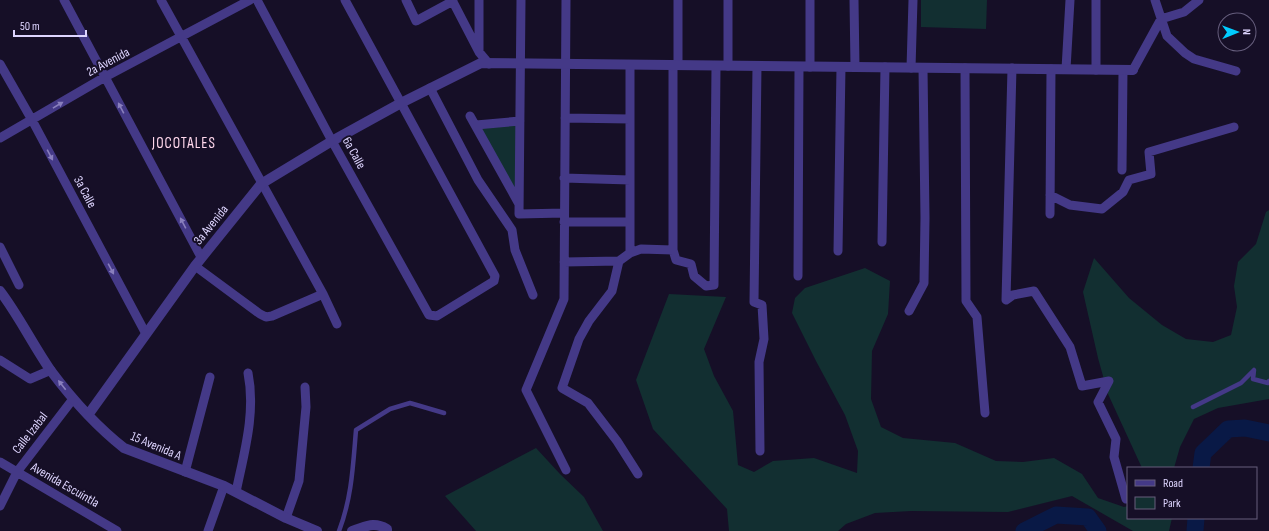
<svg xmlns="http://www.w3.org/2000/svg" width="1269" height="531" viewBox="0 0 1269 531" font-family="'Sofia Sans Condensed',sans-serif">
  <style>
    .green { fill: #122f31 }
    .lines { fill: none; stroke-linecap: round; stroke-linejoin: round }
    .river { stroke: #091946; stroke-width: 17 }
    .service { stroke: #443987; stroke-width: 4.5 }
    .minor { stroke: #443987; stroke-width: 9 }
    .tertiary { stroke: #443987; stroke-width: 10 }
    .oneway { fill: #897fbd }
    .labels { text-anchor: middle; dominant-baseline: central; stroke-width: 4; stroke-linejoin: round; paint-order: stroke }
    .street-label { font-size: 13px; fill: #ded5ff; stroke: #160f27 }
    .quarter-label { font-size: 15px; letter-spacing: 1px; fill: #ffd7ec; stroke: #160f27 }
  </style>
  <rect width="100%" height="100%" fill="#160f27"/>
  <!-- green -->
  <path class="green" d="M921,0h66l-1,29 -65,-2z
    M520,121v84l-44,-80z
    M1269,210v189l-51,9 -24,11 -14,28 -6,21h-32l-34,-74 -10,-36 -15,-66 11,-34 35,40 33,27 24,14 27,3 18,-7 6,-28 -3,-21 4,-24 18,-18 10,-32z
    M865,268l25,13 -2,33 -16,37 -1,48 10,28 22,11 52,5 41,18 27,1 31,-4 28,16 16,24 26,9 4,-1v12h44l-3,13h-36l-61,-35 -64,16 -97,-1 -36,2 -29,11 -8,7h-109l-2,-22 -74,-80 -17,-49 33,-86 57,3 -22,52 10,27 19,35 5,54 16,7 19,-11 41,-3 43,15 1,-22 -13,-36 -29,-54 -24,-48 3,-15 10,-10z
    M536,448l24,26 24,23 19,34h-127l-31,-35z"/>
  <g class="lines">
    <!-- river -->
    <path class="river" d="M1201,468l2,-15 25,-24 17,-1 24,5
      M1024,531l32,-16 32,2 10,14
      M1195,531l1,-13"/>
    <!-- service -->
    <path class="service" d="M1193,407l48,-24 13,-13 -1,9 15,4 1,-2
      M339,531c13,-34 14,-66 17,-101l34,-21 20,-6 34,10"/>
    <!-- minor -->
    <path class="minor" d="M64,0l137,257
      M161,0l162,294 14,30
      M257,0l75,141 97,174 8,1 57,-35 1,-5 -150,-276
      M406,0l10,21 37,-20
      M452,0l27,52 10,12
      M479,0v51
      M521,0l-2,214 45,-1
      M854,0l1,67
      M1155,0l12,36 18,17 9,6 42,12
      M0,64l32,56 114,214
      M678,65v-65
      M728,66v-66
      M757,66l-3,236 8,3 2,34 -5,23 1,89
      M810,67v-67
      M911,68l2,-68
      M965,68l1,233 11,16 8,96
      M1066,69l4,-69
      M1096,70v-70
      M1133,70l28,-51 23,-7 15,-12
      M430,88l48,92 34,50 3,20 18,45
      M470,116l49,88
      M565,118l65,1
      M476,125l44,-4
      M0,138l105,-61 145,-77
      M1122,170l1,-100
      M564,178l66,2
      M1050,195l20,10 32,4 21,-17 6,-12 22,-6 -2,-22 85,-25
      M1050,214l1,-145
      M564,222h66
      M882,242l3,-175
      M0,247l19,38
      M673,250v-185
      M838,251l3,-184
      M630,253l11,-4 32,1 3,10 15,4 3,12 12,10 8,-1 2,-219
      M619,261l-7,30 -23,30 -10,18 -17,49 26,15 29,38 21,33
      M564,262l55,-1 11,-8v-188
      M195,266l65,48 6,3 6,-1 51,-22
      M798,276l1,-209
      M1006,300l7,-5 21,-4 36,56 12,39 27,-5 -11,21 18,37 -2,18 12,42
      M1006,300l6,-232
      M909,311l15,-28 1,-65 -2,-150
      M0,360l30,19 21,-9
      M0,462l117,69
      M566,470l-40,-80 38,-91 2,-299
      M185,472l25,-95
      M236,492c8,-39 20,-79 12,-119
      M0,506l17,-34 56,-73
      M286,518l13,-37 7,-74 -1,-20
      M208,531l16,-45"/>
    <!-- tertiary -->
    <path class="tertiary" d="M0,291c19,25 33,54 51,80 21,28 45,55 73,77l100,38 62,32 31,13
      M88,415l107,-149 66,-82 71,-43 69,-38 80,-40 652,7
      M352,531c14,-4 21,-10 35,-2v2"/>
  </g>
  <!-- one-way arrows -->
  <defs><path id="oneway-solid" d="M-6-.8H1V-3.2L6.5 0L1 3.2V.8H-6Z"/></defs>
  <g class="oneway">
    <use href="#oneway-solid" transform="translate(58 105) rotate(-31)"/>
    <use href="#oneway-solid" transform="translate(121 108) rotate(-118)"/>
    <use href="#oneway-solid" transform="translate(50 155) rotate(62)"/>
    <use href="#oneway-solid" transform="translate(183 223) rotate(-118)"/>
    <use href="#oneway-solid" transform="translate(111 269) rotate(62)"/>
    <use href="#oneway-solid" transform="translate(62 385) rotate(-128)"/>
  </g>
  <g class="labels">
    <!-- street labels -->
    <g class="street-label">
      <text transform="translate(108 62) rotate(-28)">2a Avenida</text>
      <text transform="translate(354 153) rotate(61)">6a Calle</text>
      <text transform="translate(85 192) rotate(62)">3a Calle</text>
      <text transform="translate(211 225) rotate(-51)">3a Avenida</text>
      <text transform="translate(30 433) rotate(-52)">Calle Izabal</text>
      <text transform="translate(156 446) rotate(23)">15 Avenida A</text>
      <text transform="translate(65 485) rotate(30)">Avenida Escuintla</text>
    </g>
    <!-- quarter labels -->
    <g class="quarter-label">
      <text x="184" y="143">JOCOTALES</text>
    </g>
  </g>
  <!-- legend -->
  <rect x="1127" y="467" width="130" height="52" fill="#160f27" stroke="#665e7d"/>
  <rect x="1135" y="480" width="20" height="6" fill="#443987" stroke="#665e7d"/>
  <text x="1163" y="487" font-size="12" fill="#ded5ff">Road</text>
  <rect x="1135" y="497" width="20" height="12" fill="#122f31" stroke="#665e7d"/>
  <text x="1163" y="507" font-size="12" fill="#ded5ff">Park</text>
  <!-- north arrow -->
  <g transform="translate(1237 32) rotate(89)"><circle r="19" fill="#160f27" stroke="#665e7d"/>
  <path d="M0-3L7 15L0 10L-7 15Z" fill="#01ccff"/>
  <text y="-6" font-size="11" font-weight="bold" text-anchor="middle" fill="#ded5ff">N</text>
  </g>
  <!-- scale -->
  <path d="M14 30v6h72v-6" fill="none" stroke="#ded5ff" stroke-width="2"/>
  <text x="20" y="30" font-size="12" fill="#ded5ff" stroke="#160f27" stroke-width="3" paint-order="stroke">50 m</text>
</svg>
